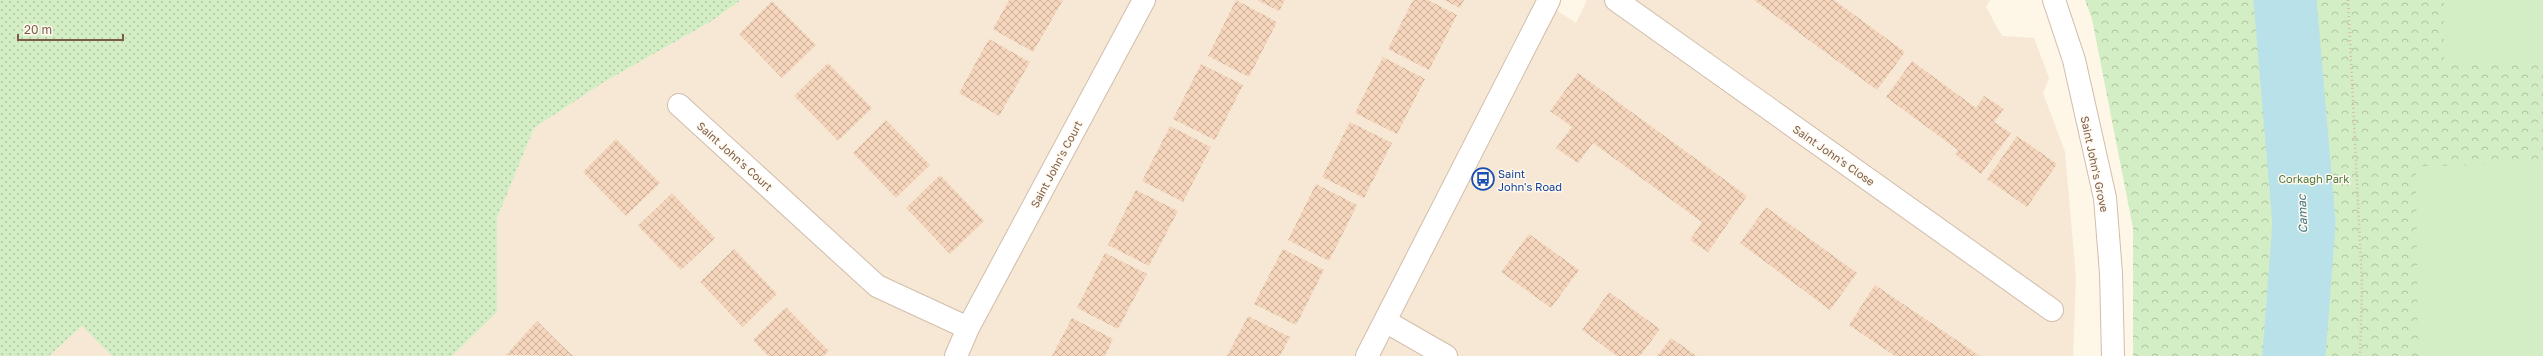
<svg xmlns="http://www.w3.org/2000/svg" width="2543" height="356" viewBox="0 0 2543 356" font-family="'Golos Text',sans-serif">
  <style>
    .residential { fill: #f6e8d4 }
    .grass { fill: url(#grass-dots) }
    .park { fill: url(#park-crowns) }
    .garden { fill: #d3edc4 }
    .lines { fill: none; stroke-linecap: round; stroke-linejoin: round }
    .river { stroke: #b9e1e9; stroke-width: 63 }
    .building { fill: url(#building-cross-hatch) }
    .minor-casing { stroke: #d1bdab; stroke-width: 24 }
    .path { stroke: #dbb89f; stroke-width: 2.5; stroke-dasharray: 1 3; stroke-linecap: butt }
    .minor { stroke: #fff; stroke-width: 22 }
    .labels { text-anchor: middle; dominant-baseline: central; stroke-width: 3; stroke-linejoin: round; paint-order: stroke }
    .street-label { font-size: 11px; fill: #7a5c49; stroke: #fff9ef }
    .transit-label { font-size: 11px; fill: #164399; stroke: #fff9ef; text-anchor: start }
    .park-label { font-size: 11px; fill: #4d7a3d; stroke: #fff9ef }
    .water-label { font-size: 12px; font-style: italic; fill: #3e7987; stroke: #fff9ef }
  </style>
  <defs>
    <pattern id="grass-dots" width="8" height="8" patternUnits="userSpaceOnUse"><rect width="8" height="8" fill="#d3edc4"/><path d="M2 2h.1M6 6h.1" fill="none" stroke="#b0c3a1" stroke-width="1.8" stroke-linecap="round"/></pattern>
    <pattern id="park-crowns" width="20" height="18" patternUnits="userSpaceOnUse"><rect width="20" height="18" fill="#d3edc4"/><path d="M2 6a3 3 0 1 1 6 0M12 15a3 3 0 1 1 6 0" fill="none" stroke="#b0c3a1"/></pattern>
    <pattern id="building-cross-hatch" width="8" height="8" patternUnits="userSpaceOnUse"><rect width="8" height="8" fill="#f5d5bc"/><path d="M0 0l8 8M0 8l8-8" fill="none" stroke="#cbb09b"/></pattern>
  </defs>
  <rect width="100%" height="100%" fill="#fef6e7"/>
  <!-- residential -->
  <path class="residential" d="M741,0h800l35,23 11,-23h403l-4,7 16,29 32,2 15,40 -6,15 22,59 11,126 -3,78h-1621l45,-44v-94l37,-90 70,-46 106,-60z
    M82,326l30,30h-63z"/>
  <!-- grass -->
  <path class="grass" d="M0,0h741l-31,22 -106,60 -70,46 -37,90v94l-45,44h-340l-30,-30 -33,30h-49z"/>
  <!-- park -->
  <path class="park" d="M2085,0h458v356h-410v-128l-41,-209z"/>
  <!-- garden -->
  <path class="garden" d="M2444,0h99v61l-99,1z
    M2543,164v192h-125l-2,-190z"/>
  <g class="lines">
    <!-- river -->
    <path class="river" d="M2285,0l19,223 -10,133"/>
  </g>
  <!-- building -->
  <path class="building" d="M1009,0h54l-30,52 -40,-23z
    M1236,0l41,22 -28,55 -41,-21z
    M1257,0h28l-6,11z
    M1413,0h15l29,15 -28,55 -41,-21z
    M1444,0h20l-4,8z
    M1754,0h80l71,52 -28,38z
    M772,1l44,44 -34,33 -43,-44z
    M989,39l41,23 -31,54 -40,-23z
    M1383,57l42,22 -28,55 -42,-21z
    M1912,61l64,47 8,-12 20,13 -10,13 17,11 -30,41 -26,-20 3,-4 -72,-53z
    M828,63l44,45 -34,33 -44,-45z
    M1201,64l42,21 -28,55 -42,-21z
    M1578,73l169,123 -39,56 -18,-12 12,-18 -109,-79 -15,20 -22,-15 16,-21 -22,-16z
    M886,120l44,45 -34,33 -43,-45z
    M1350,122l42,21 -28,55 -42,-21z
    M1170,126l41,21 -28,55 -41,-21z
    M2017,136l40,28 -30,43 -40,-28z
    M616,139l44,44 -34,33 -43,-44z
    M940,175l44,46 -34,33 -44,-46z
    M1316,184l41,21 -28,56 -41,-21z
    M1136,190l42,21 -29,55 -41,-21z
    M672,193l43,45 -34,32 -43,-44z
    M1766,207l91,66 -27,37 -90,-67z
    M1529,234l50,36 -28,38 -50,-36z
    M734,249l43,45 -34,33 -43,-45z
    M1283,249l41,21 -28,55 -42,-21z
    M1105,253l42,21 -29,55 -41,-21z
    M1875,285l43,29 62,42h-85l-46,-31z
    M1609,292l51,37 -20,27h-23l-35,-26z
    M786,307l43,44 -5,5h-56l-15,-16z
    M1248,316l42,21 -10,19h-53z
    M1072,318l41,21 -8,17h-53z
    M537,321l20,20 16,15 -67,-1z
    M1671,338l26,18h-40z"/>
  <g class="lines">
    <!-- minor casing -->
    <g class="minor-casing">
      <path id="minor" d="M1616,0l436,310
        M2054,0l20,60 31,138 6,75 2,83
        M679,105l198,181 91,42
        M1385,321l61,35
        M956,356l12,-28 176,-328
        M1367,356l182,-356"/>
    </g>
    <!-- path -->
    <path class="path" d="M2348,0l14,283 -2,73"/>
    <!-- minor -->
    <use href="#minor" class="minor"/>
  </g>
  <!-- icons -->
  <defs>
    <g id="bus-ring" transform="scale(1.15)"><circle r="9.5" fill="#fff9ef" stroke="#1a4fb4" stroke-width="1.5"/><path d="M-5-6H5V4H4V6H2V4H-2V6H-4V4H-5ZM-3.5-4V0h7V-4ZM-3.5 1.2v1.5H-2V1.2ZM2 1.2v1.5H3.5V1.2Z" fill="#1a4fb4"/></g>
  </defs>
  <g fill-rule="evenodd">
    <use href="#bus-ring" x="1483" y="179"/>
  </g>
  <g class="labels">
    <!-- street labels -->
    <g class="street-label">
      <text transform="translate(1834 155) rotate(35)">Saint John's Close</text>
      <text transform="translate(735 156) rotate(42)">Saint John's Court</text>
      <text transform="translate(1056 164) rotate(-62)">Saint John's Court</text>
      <text transform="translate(2095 164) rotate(78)">Saint John's Grove</text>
    </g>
    <!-- transit labels -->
    <g class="transit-label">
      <text x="1498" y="173">Saint<tspan x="1498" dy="13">John's Road</tspan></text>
    </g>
    <!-- park labels -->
    <g class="park-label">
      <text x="2314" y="178">Corkagh Park</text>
    </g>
    <!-- water labels -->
    <g class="water-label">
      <text transform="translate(2302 214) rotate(-92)">Camac</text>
    </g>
  </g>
  <!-- scale -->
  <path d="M18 34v6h105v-6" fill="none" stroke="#7a5c49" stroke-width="2"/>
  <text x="24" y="34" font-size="12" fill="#7a5c49" stroke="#fff9ef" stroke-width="3" paint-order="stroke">20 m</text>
</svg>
